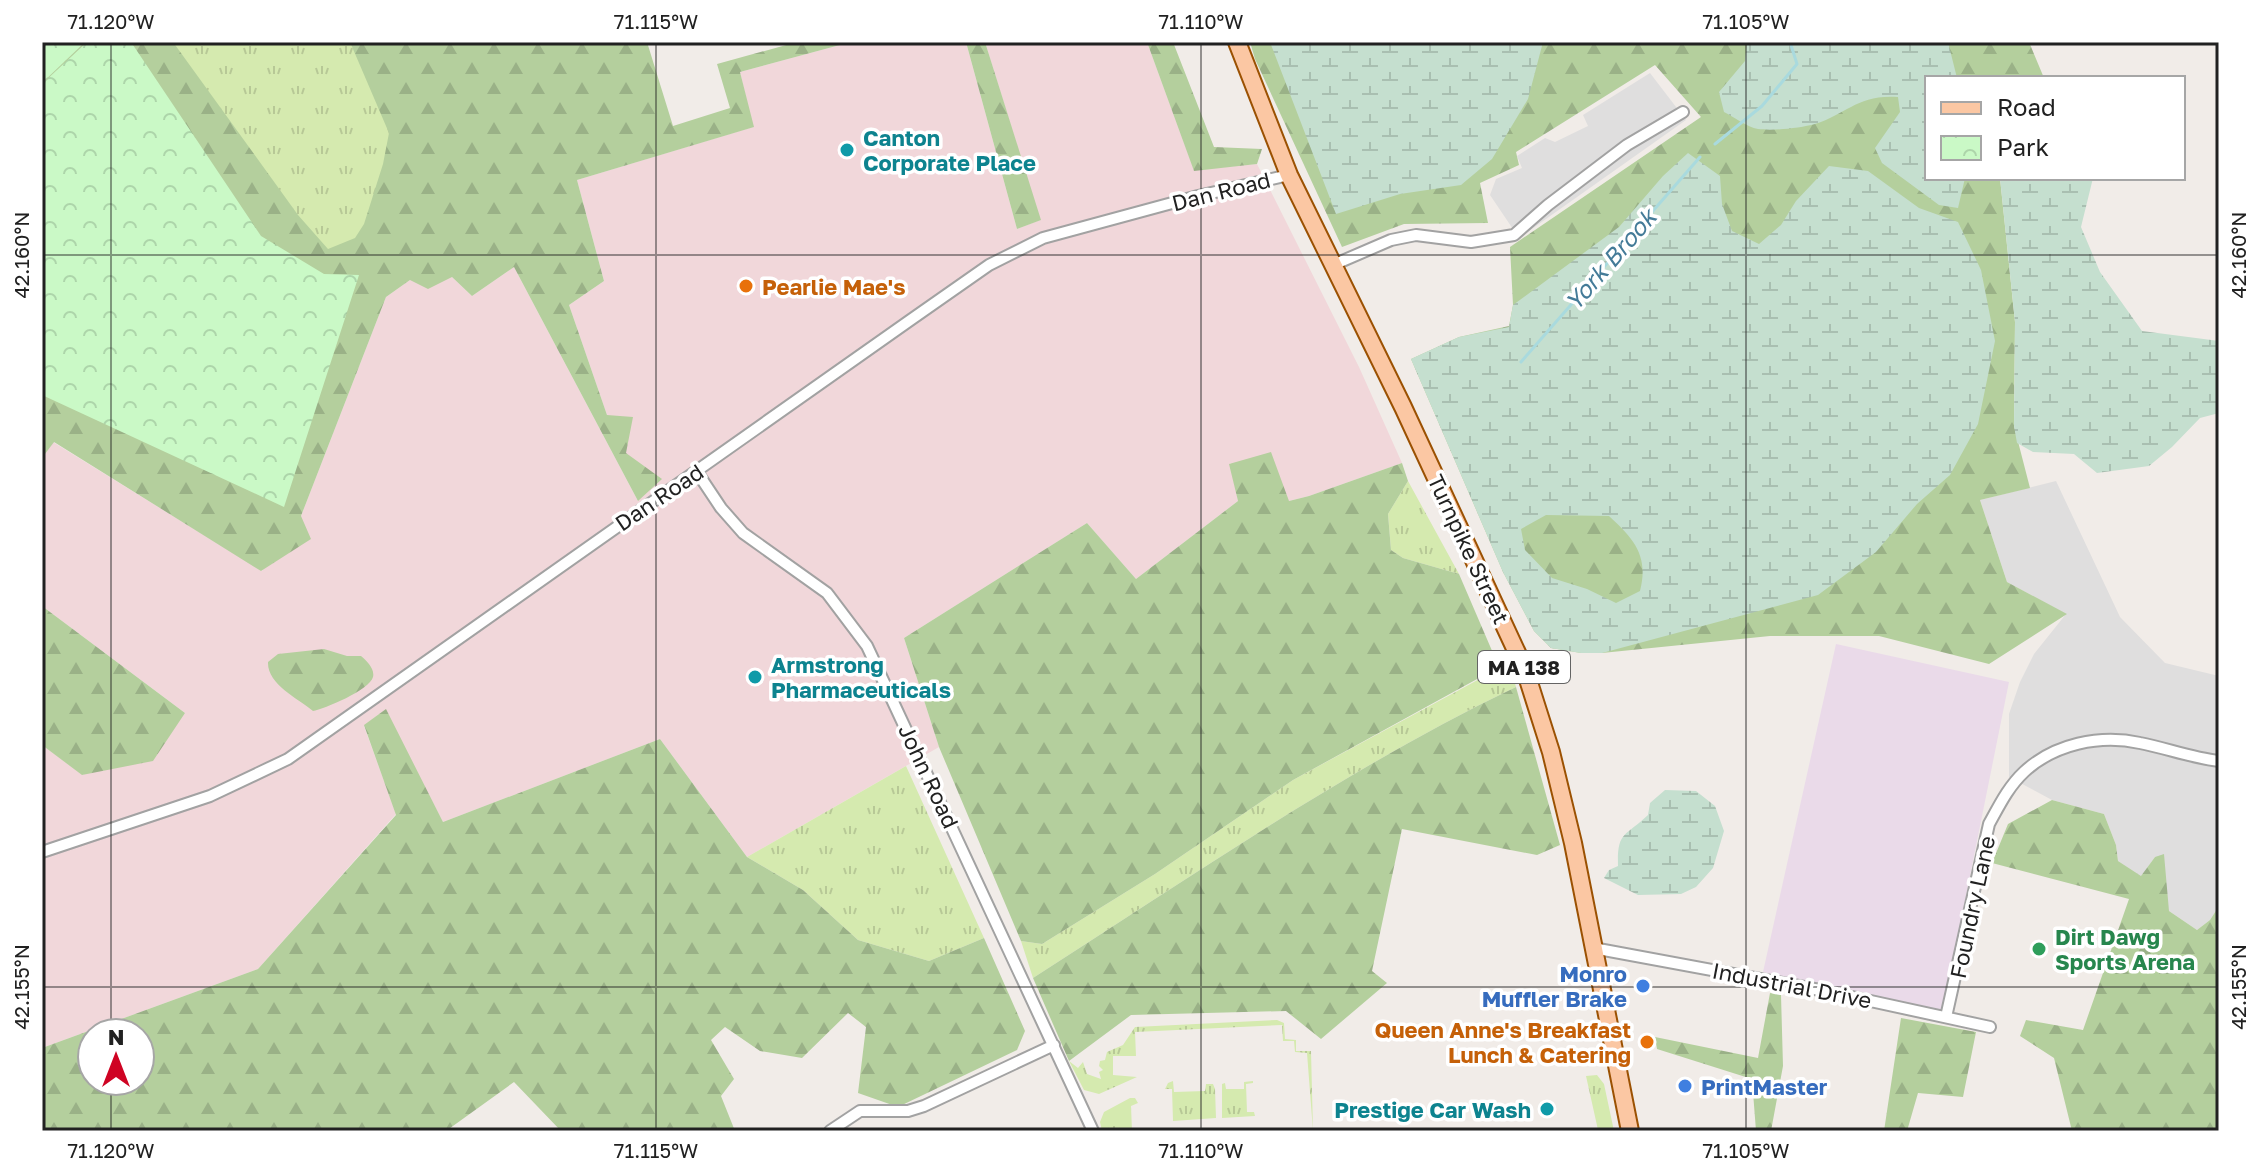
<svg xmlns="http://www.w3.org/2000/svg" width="2261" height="1173" viewBox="0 0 2261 1173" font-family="'Golos Text',sans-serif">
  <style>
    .residential { fill: #dfdede }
    .commercial { fill: #f1d7da }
    .industrial { fill: #eadae9 }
    .grass { fill: url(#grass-tufts) }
    .forest { fill: url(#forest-firs); fill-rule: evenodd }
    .wetland { fill: url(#wetland-marsh); fill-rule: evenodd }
    .park { fill: url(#park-crowns) }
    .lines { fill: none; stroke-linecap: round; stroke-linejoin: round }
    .stream { stroke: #a9dade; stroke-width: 3 }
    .street-casing { stroke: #a2a2a2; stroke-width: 14 }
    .primary-casing { stroke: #9b5102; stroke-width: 20 }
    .street { stroke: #fff; stroke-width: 10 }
    .primary { stroke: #fbc7a3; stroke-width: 16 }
    .ticks { fill: none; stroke: #212121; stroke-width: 2; stroke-opacity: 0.45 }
    .culture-dot { fill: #0f9aa8; stroke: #fff; stroke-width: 3 }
    .food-dot { fill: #e8710a; stroke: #fff; stroke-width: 3 }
    .leisure-dot { fill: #2e9e5b; stroke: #fff; stroke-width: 3 }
    .shop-dot { fill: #3f7fe0; stroke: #fff; stroke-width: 3 }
    .labels { text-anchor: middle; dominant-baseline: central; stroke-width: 7; stroke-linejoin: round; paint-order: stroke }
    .shield { fill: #fff; stroke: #646464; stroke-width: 2 }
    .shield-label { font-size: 20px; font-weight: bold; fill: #212121 }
    .culture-label { font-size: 22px; font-weight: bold; fill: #0d838f; stroke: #fff; text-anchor: start }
    .street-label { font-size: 22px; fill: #212121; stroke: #fff }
    .food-label { font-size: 22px; font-weight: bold; fill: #c56008; stroke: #fff; text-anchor: start }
    .leisure-label { font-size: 22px; font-weight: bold; fill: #27864d; stroke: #fff; text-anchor: start }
    .shop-label { font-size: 22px; font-weight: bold; fill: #366cbe; stroke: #fff; text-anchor: end }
    .water-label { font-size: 24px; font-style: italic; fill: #447b98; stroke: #fff }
    .neatline { fill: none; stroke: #212121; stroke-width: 3 }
    .ticks-label { font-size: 20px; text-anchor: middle; fill: #212121 }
  </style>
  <defs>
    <pattern id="grass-tufts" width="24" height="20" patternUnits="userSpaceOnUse" patternTransform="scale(2)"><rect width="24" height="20" fill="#d5eaaf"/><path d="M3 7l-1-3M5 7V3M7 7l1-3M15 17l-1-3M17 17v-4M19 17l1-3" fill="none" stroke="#b7c896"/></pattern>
    <pattern id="forest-firs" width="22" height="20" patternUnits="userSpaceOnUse" patternTransform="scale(2)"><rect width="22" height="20" fill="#b4cf9d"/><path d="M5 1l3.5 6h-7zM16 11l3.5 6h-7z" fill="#9ab187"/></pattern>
    <pattern id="wetland-marsh" width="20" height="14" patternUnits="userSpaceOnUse" patternTransform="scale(2)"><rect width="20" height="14" fill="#c5dfcf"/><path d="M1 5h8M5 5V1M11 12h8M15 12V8" fill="none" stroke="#a9bfb1"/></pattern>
    <pattern id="park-crowns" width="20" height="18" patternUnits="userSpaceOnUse" patternTransform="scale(2)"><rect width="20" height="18" fill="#caf9c6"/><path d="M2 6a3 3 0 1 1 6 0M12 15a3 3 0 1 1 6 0" fill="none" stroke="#add5aa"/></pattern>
  </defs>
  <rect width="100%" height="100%" fill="#f1ece8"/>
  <!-- residential -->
  <path class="residential" d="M1650,73l36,47 -167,118 -29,-43 6,-16 26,-11 -5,-12 28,-18 10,4 33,-16 -5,-11z
    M2056,481l64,136 45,46 54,13v230l-9,14 -13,10 -28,-19 -14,-54 -14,20 -23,-16 -2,-16 -12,-31 -52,-14 -43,-23v-63l11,-32 14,-28 32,-40 -59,-32 -27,-82z"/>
  <!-- commercial -->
  <path class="commercial" d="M851,42h115l51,187 23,-9 -55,-178h162l47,128 63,-6 102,203 43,96 -93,33 -20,5 -59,-38 8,38 -102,78 -49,-56 -183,115 35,109 -192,110 -87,-118 -217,83 -58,-112 -21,16 32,88 -138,155 -216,79v-303l41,30 102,-62 -143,-107v-148l11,-16 209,129 39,-55 85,-219 24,-17 42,-3 20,19 42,-29 124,234 -13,-48 -18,-38 -38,-110 35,-24 -27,-101 176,-53 -13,-55z"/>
  <!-- industrial -->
  <path class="industrial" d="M1836,644l173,38 -66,328 -180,-38z"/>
  <!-- grass -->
  <path class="grass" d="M131,42h323l-61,169 -69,63z
    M1408,481l51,93 -56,-16 -12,-8 -3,-36z
    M1509,663l7,24c-169,81 -325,190 -483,291l-12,-37 21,3 113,-70 138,-94z
    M906,766l78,172 -55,23 -71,-21 -55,-50 -56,-33z
    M1277,1020l7,3 1,16 11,1v11h15l2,80 -6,-78 -12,-1 -1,-11h-11l-1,-16 -147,7 1,24h-23v19l24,2 -38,17 -15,-4 -15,-29 9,7 5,-6 4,12 14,5 -2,-7 4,-2 -4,-4 1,-5 5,-1 2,-8 16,-7 12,-18z
    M1597,1075l7,9 10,47 -16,-1 -12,-54z
    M1173,1081l1,11 31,-1 1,-7h7l2,5 1,29 -43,3 -1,-32h-7l3,-6z
    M1253,1081v2l-7,1 1,28h7l1,4 -33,2v-34l3,-1 1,6h18v-7z
    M1130,1098h5l3,5 -7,3 1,25h-30l-2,-9 4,-10z"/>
  <!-- forest -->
  <path class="forest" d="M42,42h131l125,173 30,34 27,-11 9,-14 19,-60 6,-31 -39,-91h297l26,84 57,-18 -13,-44 80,-22h54l-111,30 14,55 -177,53 27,101 -35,24 38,110 26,2 -7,36 36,26 -24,22 -124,-234 -42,29 -20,-19 -24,12 -18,-9 -24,17 -85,219 10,23 -50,32 -207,-129 -12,16z
    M966,42h19l56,178 -24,9z
    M1147,42h26l41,105 48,2 -5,15 -63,7z
    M1250,42h779l15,36h-117v100h73l15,144 -1,104 16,62 -50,12 27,82 60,32 -78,50 -110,-28h-109l-168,17h-21l-30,-5 -17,-17 -31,-59 -92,-213 48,-22 50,-11 4,-21 -3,-58 191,-130 -46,-52 -139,87 3,13 -39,18 8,40 -84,1 -62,23 -87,-188z
    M1271,452l18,49 20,-5 93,-33 6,18 -20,33 3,36 12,8 56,16 40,93 -206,113 -138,94 -113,70 -21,-3 -82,-194 -35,-109 183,-115 49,56 102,-78 -9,-37z
    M42,606l143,107 -32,48 -71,14 -40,-30z
    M324,649l23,7h14c6,5 14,13 12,21 -3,13 -49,32 -60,34 -16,-13 -46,-27 -45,-49l10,-8z
    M1516,687l44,158 -23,10 -135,-26 -30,142 15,12 -66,56 -35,-28 -155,4 -62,46 -36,-83c158,-101 314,-210 483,-291z
    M386,709l57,113 217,-83 87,118 56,33 55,50 71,21 55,-23 41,93 -8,19 -119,57 -40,-14 8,-66 -18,-14 -46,45 -42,-7 -35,-24 -14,13 23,39 -13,17 14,35h-174l-47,-49 -68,49h-404v-83l216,-79 138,-154 -32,-90zM92,1033h48v48h-48z
    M2052,800l52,14 12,31 2,16 23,15 14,-19 9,-3 5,57 28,19 13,-10 9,-14v225h-147l-18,-73 -34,-22 6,-16 57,10 46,-131 -137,-36 16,-39z
    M1770,993l11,2 2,71 -12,65h-15l-4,-52 -95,-30 -2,-12 103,21z
    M1901,1018l75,14 -13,65 -45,-4 -11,38h-23z"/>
  <!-- wetland -->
  <path class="wetland" d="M1270,42h273l-15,57 -36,60 -31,26 -61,9 -64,20z
    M1747,42h201l9,36h-30v100h38l-7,30 -19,-3 -57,-42 -7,-15 25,-36 -2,-15c-40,-3 -51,17 -83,27 -15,4 -41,7 -57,5 -11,-2 -24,-12 -34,-17l-5,-20 26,-31z
    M1688,153l32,23 2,28 10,27 27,13 22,-19 15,-24 33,-35 39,5 51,37 39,14 23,48 14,71 -17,83 -28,51 -33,29 -41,48 -58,43 -216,58h-21l-30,-5 -17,-17 -31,-59 -92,-213 48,-22 50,-10 4,-22 106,-78 44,-51zM1546,515l63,1c25,23 40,40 31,75l-24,12 -29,-14 -35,-11 -27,-28 -4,-21z
    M2000,178h93l-12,49 19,45 42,59 77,10v72l-19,5 -28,29 -23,19 -52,7 -23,-19 -41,-2 -16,-9 -3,-17 1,-104z
    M1665,790l31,1 19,15 9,25 -11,37 -17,19 -15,7 -43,1 -34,-17 5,-8 9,-4c-1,-35 7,-29 30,-51l2,-12z"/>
  <!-- park -->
  <path class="park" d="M42,42h43l-43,41z
    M87,42h44l130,194 63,38 35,1 -75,232 -242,-112v-311z"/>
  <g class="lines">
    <!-- stream -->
    <path class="stream" d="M1715,144l47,-38 35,-42 -7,-22
      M1521,362l179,-205"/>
    <!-- street casing -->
    <g class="street-casing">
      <path id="street" d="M1333,265l58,-25 25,-5 55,7 43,-7 34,-30 79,-60 56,-33
        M697,472l24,36 22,25 84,60 40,53 226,485
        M42,852l168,-56 78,-37 621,-438 80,-56 54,-27 155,-42 91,-21
        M1593,948l227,42 170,37
        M1946,1017l43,-193c10,-18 19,-37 35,-52 30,-28 76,-38 116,-29 26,5 52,15 79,18
        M830,1131l30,-20h48l16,-5 130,-61"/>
    </g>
    <!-- primary casing -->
    <g class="primary-casing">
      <path id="primary" d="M1237,42l52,133 114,232 122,263 26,82 22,91 57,288"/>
    </g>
    <!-- street -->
    <use href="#street" class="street"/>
    <!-- primary -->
    <use href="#primary" class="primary"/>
  </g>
  <!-- ticks -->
  <path class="ticks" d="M111,42v991M656,42v1089M1201,42v1089M1746,42v1089M42,255h2177M42,987h2177M111,1081v50"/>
  <!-- markers -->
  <g class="culture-dot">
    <circle cx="847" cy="150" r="8"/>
    <circle cx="755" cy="677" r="8"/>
    <circle cx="1547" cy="1109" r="8"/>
  </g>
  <g class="food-dot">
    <circle cx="746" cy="286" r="8"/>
    <circle cx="1647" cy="1042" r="8"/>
  </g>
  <circle class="leisure-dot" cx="2039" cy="949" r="8"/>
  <g class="shop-dot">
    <circle cx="1643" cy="986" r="8"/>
    <circle cx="1685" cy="1086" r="8"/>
  </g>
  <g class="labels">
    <!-- shield labels -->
    <rect class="shield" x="1478" y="651" width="92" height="32" rx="6"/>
    <g class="shield-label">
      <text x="1524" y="667">MA 138</text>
    </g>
    <!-- culture labels -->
    <g class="culture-label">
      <text x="863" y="137">Canton<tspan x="863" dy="25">Corporate Place</tspan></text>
      <text x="771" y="664">Armstrong<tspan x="771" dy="25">Pharmaceuticals</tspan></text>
      <text x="1531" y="1109" text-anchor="end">Prestige Car Wash</text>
    </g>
    <!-- street labels -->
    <g class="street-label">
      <text transform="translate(1221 191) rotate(-14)">Dan Road</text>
      <text transform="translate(659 497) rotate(-34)">Dan Road</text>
      <text transform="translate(1469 549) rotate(65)">Turnpike Street</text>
      <text transform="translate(929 776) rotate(65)">John Road</text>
      <text transform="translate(1972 907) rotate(-78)">Foundry Lane</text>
      <text transform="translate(1792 985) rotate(11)">Industrial Drive</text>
    </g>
    <!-- food labels -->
    <g class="food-label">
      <text x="762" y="286">Pearlie Mae's</text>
      <text x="1631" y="1029" text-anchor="end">Queen Anne's Breakfast<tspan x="1631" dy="25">Lunch &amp; Catering</tspan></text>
    </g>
    <!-- leisure labels -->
    <g class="leisure-label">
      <text x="2055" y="936">Dirt Dawg<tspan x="2055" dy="25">Sports Arena</tspan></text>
    </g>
    <!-- shop labels -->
    <g class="shop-label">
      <text x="1627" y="973">Monro<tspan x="1627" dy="25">Muffler Brake</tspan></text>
      <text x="1701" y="1086" text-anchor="start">PrintMaster</text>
    </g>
    <!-- water labels -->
    <g class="water-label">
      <text transform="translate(1610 259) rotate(-49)">York Brook</text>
    </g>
  </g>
  <!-- border -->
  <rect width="2261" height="1173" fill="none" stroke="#ffffff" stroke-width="88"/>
  <!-- legend -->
  <rect x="1925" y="76" width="260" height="104" fill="#ffffff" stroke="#a6a6a6" stroke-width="2"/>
  <rect x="1941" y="102" width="40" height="12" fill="#fbc7a3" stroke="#a6a6a6" stroke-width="2"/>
  <text x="1997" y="116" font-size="24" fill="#212121">Road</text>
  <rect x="1941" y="136" width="40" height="24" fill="url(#park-crowns)" stroke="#a6a6a6" stroke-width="2"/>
  <text x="1997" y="156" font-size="24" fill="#212121">Park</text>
  <!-- north arrow -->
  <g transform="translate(116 1057)"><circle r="38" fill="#ffffff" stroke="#a6a6a6" stroke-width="2"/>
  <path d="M0-6L14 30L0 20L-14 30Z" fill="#cf0323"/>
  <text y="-12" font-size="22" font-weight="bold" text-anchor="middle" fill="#212121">N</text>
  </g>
  <rect x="44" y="44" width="2173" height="1085" class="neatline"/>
  <g class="ticks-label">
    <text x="111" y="29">71.120°W</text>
    <text x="656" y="29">71.115°W</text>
    <text x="1201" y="29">71.110°W</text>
    <text x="1746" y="29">71.105°W</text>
    <text transform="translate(22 255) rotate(-90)" y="7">42.160°N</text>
    <text transform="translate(2239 255) rotate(-90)" y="7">42.160°N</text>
    <text transform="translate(22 987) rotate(-90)" y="7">42.155°N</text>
    <text transform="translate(2239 987) rotate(-90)" y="7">42.155°N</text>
    <text x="111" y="1158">71.120°W</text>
    <text x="656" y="1158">71.115°W</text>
    <text x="1201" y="1158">71.110°W</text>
    <text x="1746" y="1158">71.105°W</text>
  </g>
</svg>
